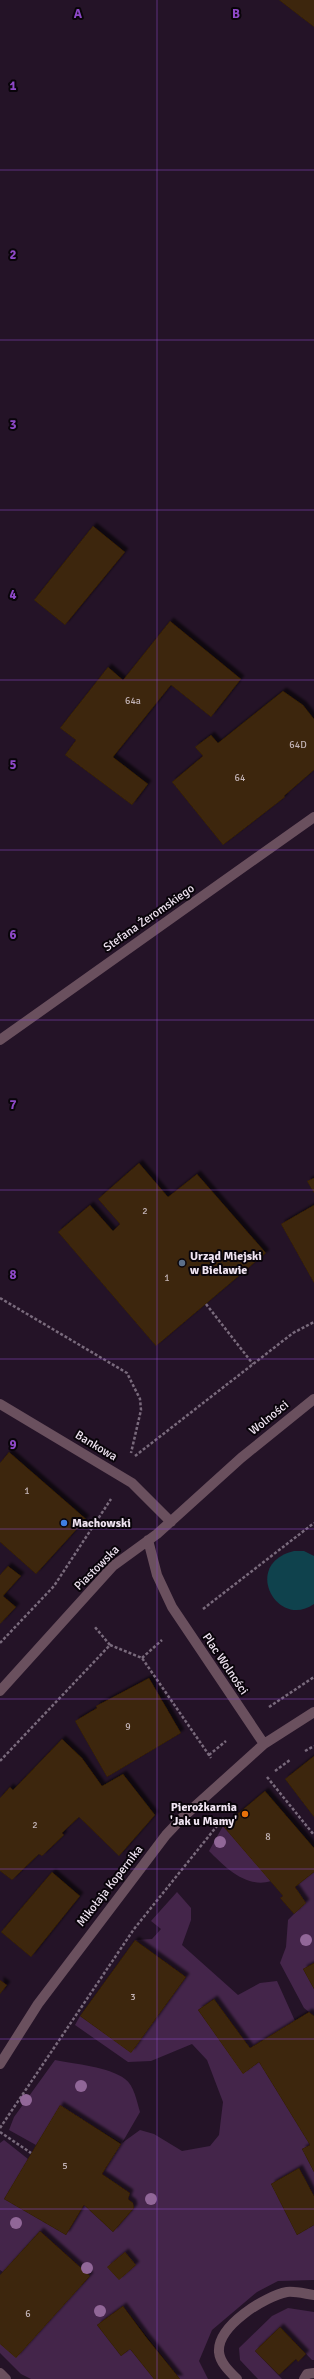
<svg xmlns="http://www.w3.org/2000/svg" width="314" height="2379" viewBox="0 0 314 2379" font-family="Signika,sans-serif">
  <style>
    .green { fill: #44254a }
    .water { fill: #0f424d }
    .building { fill: #3c2507; filter: url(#shadow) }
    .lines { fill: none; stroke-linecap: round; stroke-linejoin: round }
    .path { stroke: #796a7c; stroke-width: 2.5; stroke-dasharray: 3 2; stroke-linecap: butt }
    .service { stroke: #6a505e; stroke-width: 10 }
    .minor { stroke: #6a505e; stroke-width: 10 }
    .tertiary { stroke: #6a505e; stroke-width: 10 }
    .tree { fill: #916798 }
    .grid { fill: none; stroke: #8d48c7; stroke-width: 1; stroke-opacity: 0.55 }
    .service-dot { fill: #5c6f8a; stroke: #09040a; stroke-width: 1.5 }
    .shop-dot { fill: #3f7fe0; stroke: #09040a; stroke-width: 1.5 }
    .food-dot { fill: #e8710a; stroke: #09040a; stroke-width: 1.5 }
    .labels { text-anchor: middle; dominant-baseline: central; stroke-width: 4; stroke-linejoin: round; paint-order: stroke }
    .number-label { font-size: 10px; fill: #c3b4b7 }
    .street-label { font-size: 12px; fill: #f0e4f2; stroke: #09040a }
    .poi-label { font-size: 12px; font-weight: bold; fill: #f0e4f2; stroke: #09040a; text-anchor: start }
    .grid-label { font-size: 13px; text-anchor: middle; font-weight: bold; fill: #8d48c7; stroke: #09040a; stroke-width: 4; stroke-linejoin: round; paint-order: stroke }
  </style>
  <defs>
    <filter id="shadow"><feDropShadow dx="3.5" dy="-3.5" stdDeviation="1" flood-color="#0009"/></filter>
  </defs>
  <rect width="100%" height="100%" fill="#241327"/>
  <!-- green -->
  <path class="green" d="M223,1826l48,55c-25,8 -47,-15 -62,-30z
    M314,1872v91l-11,6 11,20v27l-10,-8 -24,-45 6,-16 2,-27 17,-17 -10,-16z
    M177,1892l14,16v12l-9,25 56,50 22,-12 17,-2 18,40 -45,27 -36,-49 -16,11 45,63 16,-11 51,83 -8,4 12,23v24l-15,-28 -28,16 26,51 17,-10v55l-36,1 -21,11 -45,38 -13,31 9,18h-28l-57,-73 -26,19 24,31 9,-7 24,30h-123l-10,-5 -21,-21v-9l83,-60 7,-8 -50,-45 -37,41 -3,-2v-127l4,-3 24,19 -24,40 62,36 18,-30 29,27 21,-24 -1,-5 -5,-4 2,-6 -28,-19 19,-31 -61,-37 -24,39 -27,-15 5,-13 41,-57c19,4 55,7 70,19 9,6 12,23 15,33l-18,31 18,-13 14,4 28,17 28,-5 9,-11 4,-33 -16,-42 -15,-16 -41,17 -23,1 -53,-37 5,-9 51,36 55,-75 -51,-37 17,-1 9,-10 -10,-8z
    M288,2308l26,4v48h-2l-32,-33 -25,24 27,28h-24l-18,-19 -1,-12 33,-32z"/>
  <!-- water -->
  <path class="water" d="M294,1551h10l10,5v48c-37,26 -73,-40 -20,-53z"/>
  <!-- building -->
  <path class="building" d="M279,0h35v27z
    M93,526l32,26 -60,73 -31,-25z
    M170,621l71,58 -30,38 -40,-32 -58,72 35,27 -16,21 -67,-50 11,-15 -16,-12 48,-61 15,13z
    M283,691l20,14 11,14v51l-30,26 1,1 -62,48 -51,-63 31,-26 -8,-9 16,-12 7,8z
    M139,1163l29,34 29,-23 69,79 -110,93 -98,-114 32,-27 23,26 7,-7 -22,-25z
    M314,1178v15l-7,-12z
    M314,1205v78l-33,-59z
    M9,1452l77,67 -50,55 -36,-32v-79z
    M8,1566l13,10 -18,20 13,11 -16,17v-49z
    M149,1678l32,55 -74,44 -32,-56 22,-13 -1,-2z
    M62,1739l20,19 20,28 21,-12 32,41 -36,41 -40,-39 -17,16 2,2 -22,21 -3,-2 -27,26 -12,-9v-73l10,-11 3,3z
    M314,1756v61l-29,-38z
    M265,1791l49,57v24l-19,15 11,16 -12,11 -14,-16 3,-2 -60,-70z
    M52,1872l28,24 -49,61 -30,-25z
    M135,1940l51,37 -55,76 -51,-37z
    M314,1963v26l-11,-20z
    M0,1980l7,5 -7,9z
    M214,1999l36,49 59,-36 5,4v156l-12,-23 8,-4 -51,-83 -16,12 -45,-64z
    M60,2105l61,39 -19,30 28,19 -2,6 5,4 1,5 -21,24 -29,-27 -18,30 -62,-36z
    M299,2168l15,28v29l-17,10 -26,-51z
    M40,2231l50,45 -74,82 -16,-14v-69z
    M125,2252l11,13 -17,15 -12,-13z
    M123,2306l23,31 34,42h-26l-24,-30 -9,7 -24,-31z
    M280,2327l26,27 -8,8 -2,-3 -17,16 -24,-24z"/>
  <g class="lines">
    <!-- path -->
    <path class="path" d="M0,1298l127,75 13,26 1,11 -10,43
      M206,1304l47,60
      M135,1456l158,-123 21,-11
      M203,1609l111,-86
      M0,1643l54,-57 57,-87
      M110,1645l32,13 69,100
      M142,1658l20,-18
      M269,1707l45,-30
      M305,1751l9,-5
      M209,1755l17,-14
      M0,1761l110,-116 -16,-19
      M275,1771l15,-11
      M267,1777l47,58
      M0,2128l134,-199 91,-113
      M0,2132l31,21"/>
    <!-- service -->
    <path class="service" d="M0,2373l6,6
      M237,2379c-7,-7 -17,-16 -18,-27 -2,-26 46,-56 68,-60 8,-1 19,2 27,3
      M304,2379l3,-5 7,-1"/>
    <!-- minor -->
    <path class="minor" d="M0,1404l132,79 39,39
      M148,1540l9,35 15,32 92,137
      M0,1691l113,-125 44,-32 84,-76 73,-59
      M0,2064l38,-60 128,-169 16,-17 82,-74 50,-32"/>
    <!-- tertiary -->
    <path class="tertiary" d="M0,1040l314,-223"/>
  </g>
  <!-- trees -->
  <g class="tree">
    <circle cx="220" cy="1842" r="6"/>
    <circle cx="306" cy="1940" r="6"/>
    <circle cx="81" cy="2086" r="6"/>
    <circle cx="26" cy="2100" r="6"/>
    <circle cx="151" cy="2199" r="6"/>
    <circle cx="16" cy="2223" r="6"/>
    <circle cx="87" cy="2268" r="6"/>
    <circle cx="100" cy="2311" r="6"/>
  </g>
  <!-- grid -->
  <path class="grid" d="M157,0v2379M0,170h314M0,340h314M0,510h314M0,680h314M0,850h314M0,1020h314M0,1190h314M0,1359h314M0,1529h314M0,1699h314M0,1869h314M0,2039h314M0,2209h314"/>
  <!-- markers -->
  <circle class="service-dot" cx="182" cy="1263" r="4"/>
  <circle class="shop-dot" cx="64" cy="1523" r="4"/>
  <circle class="food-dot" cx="245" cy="1814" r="4"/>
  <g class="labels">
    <!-- number labels -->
    <g class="number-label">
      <text x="133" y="701">64a</text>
      <text x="298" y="745">64D</text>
      <text x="240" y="778">64</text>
      <text x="145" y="1211">2</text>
      <text x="167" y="1278">1</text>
      <text x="27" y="1491">1</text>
      <text x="128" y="1727">9</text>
      <text x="35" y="1825">2</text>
      <text x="268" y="1837">8</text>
      <text x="133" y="1997">3</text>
      <text x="65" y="2166">5</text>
      <text x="28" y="2314">6</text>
    </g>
    <!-- street labels -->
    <g class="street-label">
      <text transform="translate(149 918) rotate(-35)">Stefana Żeromskiego</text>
      <text transform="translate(269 1418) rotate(-39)">Wolności</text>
      <text transform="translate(96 1446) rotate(31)">Bankowa</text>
      <text transform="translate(97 1568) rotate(-45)">Piastowska</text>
      <text transform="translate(225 1664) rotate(56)">Plac Wolności</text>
      <text transform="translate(110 1886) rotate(-52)">Mikołaja Kopernika</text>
    </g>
    <!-- poi labels -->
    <g class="poi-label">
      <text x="190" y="1256">Urząd Miejski<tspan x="190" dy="14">w Bielawie</tspan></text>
      <text x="72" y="1523">Machowski</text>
      <text x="237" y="1807" text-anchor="end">Pierożkarnia<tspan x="237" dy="14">'Jak u Mamy'</tspan></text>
    </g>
  </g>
  <g class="grid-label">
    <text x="78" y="18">A</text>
    <text x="236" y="18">B</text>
    <text x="13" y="90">1</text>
    <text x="13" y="259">2</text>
    <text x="13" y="429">3</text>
    <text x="13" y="599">4</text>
    <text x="13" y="769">5</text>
    <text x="13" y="939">6</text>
    <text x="13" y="1109">7</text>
    <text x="13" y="1279">8</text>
    <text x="13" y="1449">9</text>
  </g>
</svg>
